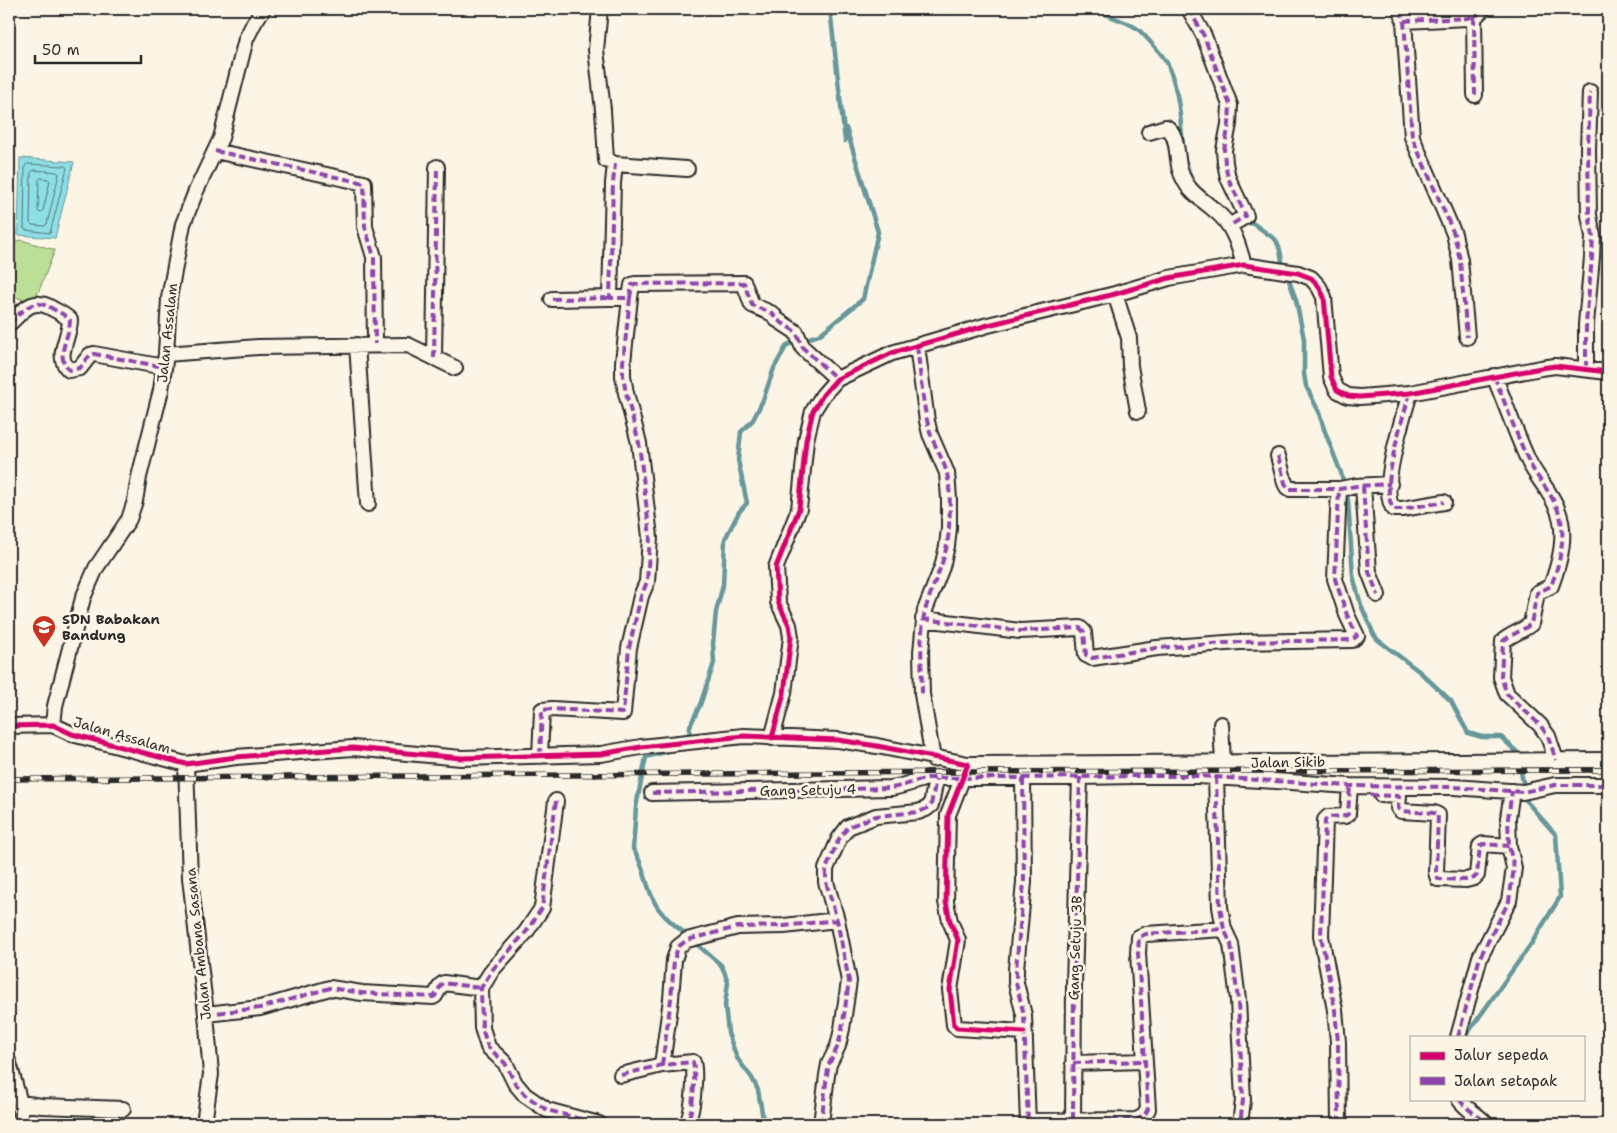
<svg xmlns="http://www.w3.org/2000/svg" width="1617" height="1133" viewBox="0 0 1617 1133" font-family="'Shantell Sans',sans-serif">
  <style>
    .green { fill: #bcdf98; stroke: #748562 }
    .water { fill: #8ddfe5; stroke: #66979b }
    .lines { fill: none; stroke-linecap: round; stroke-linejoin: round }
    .shore { stroke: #527375; stroke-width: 1 }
    .stream { stroke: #66979b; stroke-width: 4.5 }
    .minor-casing { stroke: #2b2b2b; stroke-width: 18 }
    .minor { stroke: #fcf5e5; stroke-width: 14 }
    .rail-casing { stroke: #2b2b2b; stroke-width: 5.5 }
    .rail { stroke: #fcf5e5; stroke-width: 4; stroke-dasharray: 11; stroke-linecap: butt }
    .quiet { stroke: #8e44ad; stroke-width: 4; stroke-dasharray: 8 4; stroke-linecap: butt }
    .cycleway-casing { stroke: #fcf5e5; stroke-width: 8 }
    .cycleway { stroke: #d6006c; stroke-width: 5 }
    .labels { text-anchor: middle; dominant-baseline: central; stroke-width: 5; stroke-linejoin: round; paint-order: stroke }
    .street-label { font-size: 14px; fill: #2b2b2b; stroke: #fcf5e5 }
    .poi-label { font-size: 14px; font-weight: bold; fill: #2b2b2b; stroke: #fcf5e5; text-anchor: start }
  </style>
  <rect width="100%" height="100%" fill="#fcf5e5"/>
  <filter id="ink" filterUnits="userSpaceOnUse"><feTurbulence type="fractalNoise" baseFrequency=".02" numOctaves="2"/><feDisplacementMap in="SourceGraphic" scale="10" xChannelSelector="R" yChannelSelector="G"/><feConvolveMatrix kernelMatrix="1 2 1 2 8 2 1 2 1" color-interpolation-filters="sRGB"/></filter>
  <g filter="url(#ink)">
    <!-- green -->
    <path class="green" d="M21,240l34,10 -19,48 -8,4 -19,-8v-51z"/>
    <!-- water -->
    <path class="water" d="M20,158l54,4 -19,76 -37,-3z"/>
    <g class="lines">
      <!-- shore -->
      <path class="shore" d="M28,164l37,2 2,2 -17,65 -24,-3 -2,-1 1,-63z
        M34,170l23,2 2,2 -12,50 -2,2 -13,-1 -2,-2 1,-50z
        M41,178l7,1 2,2 -7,30 -3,2 -2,-2 1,-31z"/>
      <!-- stream -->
      <path class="stream" d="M1098,9c12,10 29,11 41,21 6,6 27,28 29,35 11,26 13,56 15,84
        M1184,156l8,26
        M1244,222l10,2 22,16 4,10 2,11 14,39 8,39v35l2,12 12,24 6,19 17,44 7,27 5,76 8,29 13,30 4,5 42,32 31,29 17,32 14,4h19l16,15 10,50 29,33 4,62 -29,47 -66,93
        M689,740l1,-14 10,-21 14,-42 -1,-20 3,-31 7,-27 2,-46 14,-27 8,-9 -9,-43 3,-28 12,-12 10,-20 11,-32 13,-23 32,-10 44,-36 15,-67 -32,-104 -1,13 -15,-132
        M681,748l-35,9 -10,50 -3,42c11,15 12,33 20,50 6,15 23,27 35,37
        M693,941l28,24 3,6 4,11 -3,23 3,28 9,25 15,20 6,12 6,34"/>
      <!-- minor casing -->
      <g class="minor-casing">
        <path id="minor" d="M600,9l-4,41 7,60 3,50 9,4 72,5
          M1189,9l15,27 26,69 -1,19 -5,26 1,13 3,15 18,38 -17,10
          M1401,9l3,12 8,116 42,97 6,26 7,77
          M1474,16l1,79
          M1404,21l64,-3 9,-3 6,-6
          M1149,132l17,-5c13,7 10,31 14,43 8,25 24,29 41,46 13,13 18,31 23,49
          M215,151l149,32 1,44 9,30 1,87
          M1115,294l14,44 1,28 8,45
          M630,298l2,-13 3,-1 109,-1 8,22 21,9 3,5 20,13 7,16 34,31
          M552,299l58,-1
          M9,324c15,-14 23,-28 44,-15 6,3 12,6 17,11 0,18 -16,36 -1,50l11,-2 10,-13 4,-1 70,13
          M357,345l11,159
          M917,346l10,75 3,13 17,39 2,26v29l-2,18 -5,21 -17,43 -4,42 1,42 11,65
          M166,354l92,-7 150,-2 47,23
          M434,358l3,-191
          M1586,369v-45l6,-67 1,-21 -4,-21 -1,-66 2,-57
          M1494,376c12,29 22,58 35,86 8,16 21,29 28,46 11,25 3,54 -6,78l-14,7 -6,31c-9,7 -19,10 -28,17l-2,36 6,17 33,31 8,11 8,24
          M1410,393c-6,21 -32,100 -16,116h8l42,-7
          M1278,456l7,27 2,4 3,2h50l16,-3 34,-2
          M1363,486l6,86 9,23
          M923,619l97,12 60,-3 4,4 2,23 6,3 65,-10 83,-6 112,-2 5,-4 -10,-21 -12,-36 4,-90
          M1221,724l2,39
          M53,725l2,-19 28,-108 13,-30 33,-49 6,-18 4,-24 22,-87 5,-36 3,-56 14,-74 13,-33 25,-53 25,-99 8,-16 9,-14
          M9,726l44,-1 19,9 114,30 50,-7 117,-9 108,10 140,-4 40,-7 103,-11 94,4 39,6 91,18 -20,51 -2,87 4,19 8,19 -8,50 4,35 3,3 67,4
          M772,738l12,-45 7,-56 -2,-12 -11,-23 -2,-35 23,-58 7,-69 7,-29 10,-16 14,-16 55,-26 96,-28 127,-31 54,-16 75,-13 54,8 13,5 8,9 5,10 7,80 6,13 11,6 12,1 50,-4 131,-25 14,-2 53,6
          M540,756l2,-46 10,-1 71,4 6,-65 12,-52 6,-14 3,-45 -11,-94 -13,-50 -3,-17v-14l7,-64h-20l3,-115 2,-19
          M186,764l4,114 16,136 5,60 -7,50
          M968,764l640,-4
          M1216,777l4,130 4,22 7,15 7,56 5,100 -3,24
          M1023,778l1,104 -8,87v14l8,32 4,109
          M652,793l239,-5c13,-2 24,-7 37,-10h95l113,-2h62l152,10 104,1 69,5 32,-7h53
          M1381,795l18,1 -1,12 3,3 33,2 4,2 -2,57 2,7 28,1 8,-2 3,-3 3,-29 3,-2 26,2
          M556,801l-14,107 -16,24 -33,37 -12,19 1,40 6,19 17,16 10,20 10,12 22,15 52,14
          M206,1014l54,-6 70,-20 32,5 71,4 2,-1 6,-11 3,-2 37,5
          M1458,1037l22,-80 29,-56 5,-33 -5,-22 -1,-28 4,-27
          M9,1063l11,40v21
          M1073,1063l72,-2
          M662,1065l9,-66 3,-39 4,-13 9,-7 51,-13 46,-1 53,-6
          M621,1075l41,-10 31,-3c3,12 0,54 -7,62
          M1459,1099c7,11 19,15 27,25
          M20,1103l22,3 81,3
          M1073,1120l1,-135 6,-208
          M1027,1121l109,-1 8,-4 4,-7 -10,-156 1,-16 7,-3 78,-5
          M821,1124l6,-49 2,-11 9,-18 4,-17 7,-48 -12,-61 -11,-38v-13l13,-30 9,-12 28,-11 42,-4 8,-3 5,-4 5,-26
          M1339,1124l-1,-82 -3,-32 -14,-74 4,-116 3,-3 17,-1 3,-2 2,-28"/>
      </g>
      <!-- minor -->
      <use href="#minor" class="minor"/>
      <!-- rail casing -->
      <g class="rail-casing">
        <path id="rail" d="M9,779l956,-7 643,-2"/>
      </g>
      <!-- rail -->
      <use href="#rail" class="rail"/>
      <!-- quiet -->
      <path class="quiet" d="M1189,9l15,27 26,69 -1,19 -5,26 1,13 3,15 18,38 -17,10
        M1401,9l3,12 8,116 42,97 6,26 7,77
        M1474,16l1,79
        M1404,21l64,-3 9,-3 6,-6
        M215,151l149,32 1,44 9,30 1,87
        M630,298l2,-13 3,-1 109,-1 8,22 21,9 3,5 20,13 7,16 34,31
        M552,299l58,-1
        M9,324c15,-14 23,-28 44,-15 6,3 12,6 17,11 0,18 -16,36 -1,50l11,-2 10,-13 4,-1 70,13
        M917,346c4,29 5,58 13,86 4,13 12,25 16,38 5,15 4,42 3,57 -1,32 -16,54 -24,84 -6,26 -3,56 -3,83
        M434,358l3,-191
        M1586,369v-45l6,-67 1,-21 -4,-21 -1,-66 2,-57
        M1494,376c12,29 22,58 35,86 8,16 21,29 28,46 11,25 3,54 -6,78l-14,7 -6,31c-9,7 -19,10 -28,17l-2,36 6,17 33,31 8,11 8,24
        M1410,393c-6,21 -32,100 -16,116h8l42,-7
        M1278,456l7,27 2,4 3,2h50l16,-3 34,-2
        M1363,486l6,86 9,23
        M923,619l97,12 60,-3 4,4 2,23 6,3 65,-10 83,-6 112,-2 5,-4 -10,-21 -12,-36 4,-90
        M540,756l2,-46 10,-1 71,4 6,-65 12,-52 6,-14 3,-45 -11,-94 -13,-50 -3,-17v-14l7,-64h-20l3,-115 2,-19
        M1216,777l4,130 4,22 7,15 7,56 5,100 -3,24
        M1023,778l1,104 -8,87v14l8,32 4,109
        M652,793l239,-5c13,-2 24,-7 37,-10h95l113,-2h62l152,10 104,1 69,5 32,-7h53
        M1370,795l29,1 -1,12 3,3 33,2 4,2 -2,57 2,7 28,1 8,-2 3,-3 3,-29 3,-2 26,2
        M556,801l-14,107 -16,24 -33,37 -12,19 1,40 6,19 17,16 10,20 10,12 22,15 52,14
        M206,1014l54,-6 70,-20 32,5 71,4 2,-1 6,-11 3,-2 37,5
        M1458,1037l22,-80 29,-56 5,-33 -5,-22 -1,-28 4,-27
        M1073,1063l72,-2
        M662,1065l9,-66 3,-39 4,-13 9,-7 51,-13 46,-1 53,-6
        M621,1075l41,-10 31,-3c3,12 0,54 -7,62
        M1459,1099c7,11 19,15 27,25
        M1073,1120l1,-135 6,-208
        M1027,1121l109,-1 8,-4 4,-7 -10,-156 1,-16 7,-3 78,-5
        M821,1124l6,-49 2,-11 9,-18 4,-17 7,-48 -12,-61 -11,-38v-13l13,-30 9,-12 28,-11 42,-4 8,-3 5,-4 5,-26
        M1339,1124l-1,-82 -3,-32 -14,-74 4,-116 3,-3 17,-1 3,-2 2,-28"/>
      <!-- cycleway casing -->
      <g class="cycleway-casing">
        <path id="cycleway" d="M9,726l44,-1 19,9 114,30 50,-7 117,-9 108,10 140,-4 40,-7 103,-11 94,4 39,6 91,18 -20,51 -2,87 4,19 8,19 -8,50 4,35 3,3 67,4
          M772,738l12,-45 7,-56 -2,-12 -11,-23 -2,-35 23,-58 7,-69 7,-29 10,-16 14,-16 55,-26 96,-28 127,-31 54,-16 75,-13 54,8 13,5 8,9 5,10 7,80 6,13 11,6 12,1 50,-4 131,-25 14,-2 53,6"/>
      </g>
      <!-- cycleway -->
      <use href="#cycleway" class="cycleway"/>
    </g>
  </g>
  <!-- icons -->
  <defs>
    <g id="school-pin" transform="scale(1.25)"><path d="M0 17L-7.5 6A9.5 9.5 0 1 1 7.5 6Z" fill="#c8321e" stroke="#fcf5e5"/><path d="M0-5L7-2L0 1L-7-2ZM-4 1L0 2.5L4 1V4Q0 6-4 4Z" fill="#fff"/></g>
  </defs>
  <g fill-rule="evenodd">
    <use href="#school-pin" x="44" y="627"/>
  </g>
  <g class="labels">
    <!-- street labels -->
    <g class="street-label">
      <text transform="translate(167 333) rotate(-84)">Jalan Assalam</text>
      <text transform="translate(122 735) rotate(16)">Jalan Assalam</text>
      <text transform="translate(1288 762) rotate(-1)">Jalan Sikib</text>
      <text transform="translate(808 790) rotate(-1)">Gang Setuju 4</text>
      <text transform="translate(198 944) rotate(-96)">Jalan Ambana Sasana</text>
      <text transform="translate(1075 948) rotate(-88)">Gang Setuju 3B</text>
    </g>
    <!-- poi labels -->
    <g class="poi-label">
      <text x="62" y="619">SDN Babakan<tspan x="62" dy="16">Bandung</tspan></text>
    </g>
  </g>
  <!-- margin -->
  <rect width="1617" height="1133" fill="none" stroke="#fcf5e5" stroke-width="30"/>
  <rect x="15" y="15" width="1587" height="1103" fill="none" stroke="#2b2b2b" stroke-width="2" filter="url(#ink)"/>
  <!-- legend -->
  <rect x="1410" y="1036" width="175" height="65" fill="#fcf5e5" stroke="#a8a49b"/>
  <rect x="1420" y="1052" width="25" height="8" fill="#d6006c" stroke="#a8a49b"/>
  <text x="1454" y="1060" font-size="15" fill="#2b2b2b">Jalur sepeda</text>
  <rect x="1420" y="1077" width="25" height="8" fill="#8e44ad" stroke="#a8a49b"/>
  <text x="1454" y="1086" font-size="15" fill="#2b2b2b">Jalan setapak</text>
  <!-- scale -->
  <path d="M35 55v8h106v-8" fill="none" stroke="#2b2b2b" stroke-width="2.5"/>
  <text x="42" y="55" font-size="15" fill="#2b2b2b" stroke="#fcf5e5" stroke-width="4" paint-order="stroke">50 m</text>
</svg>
